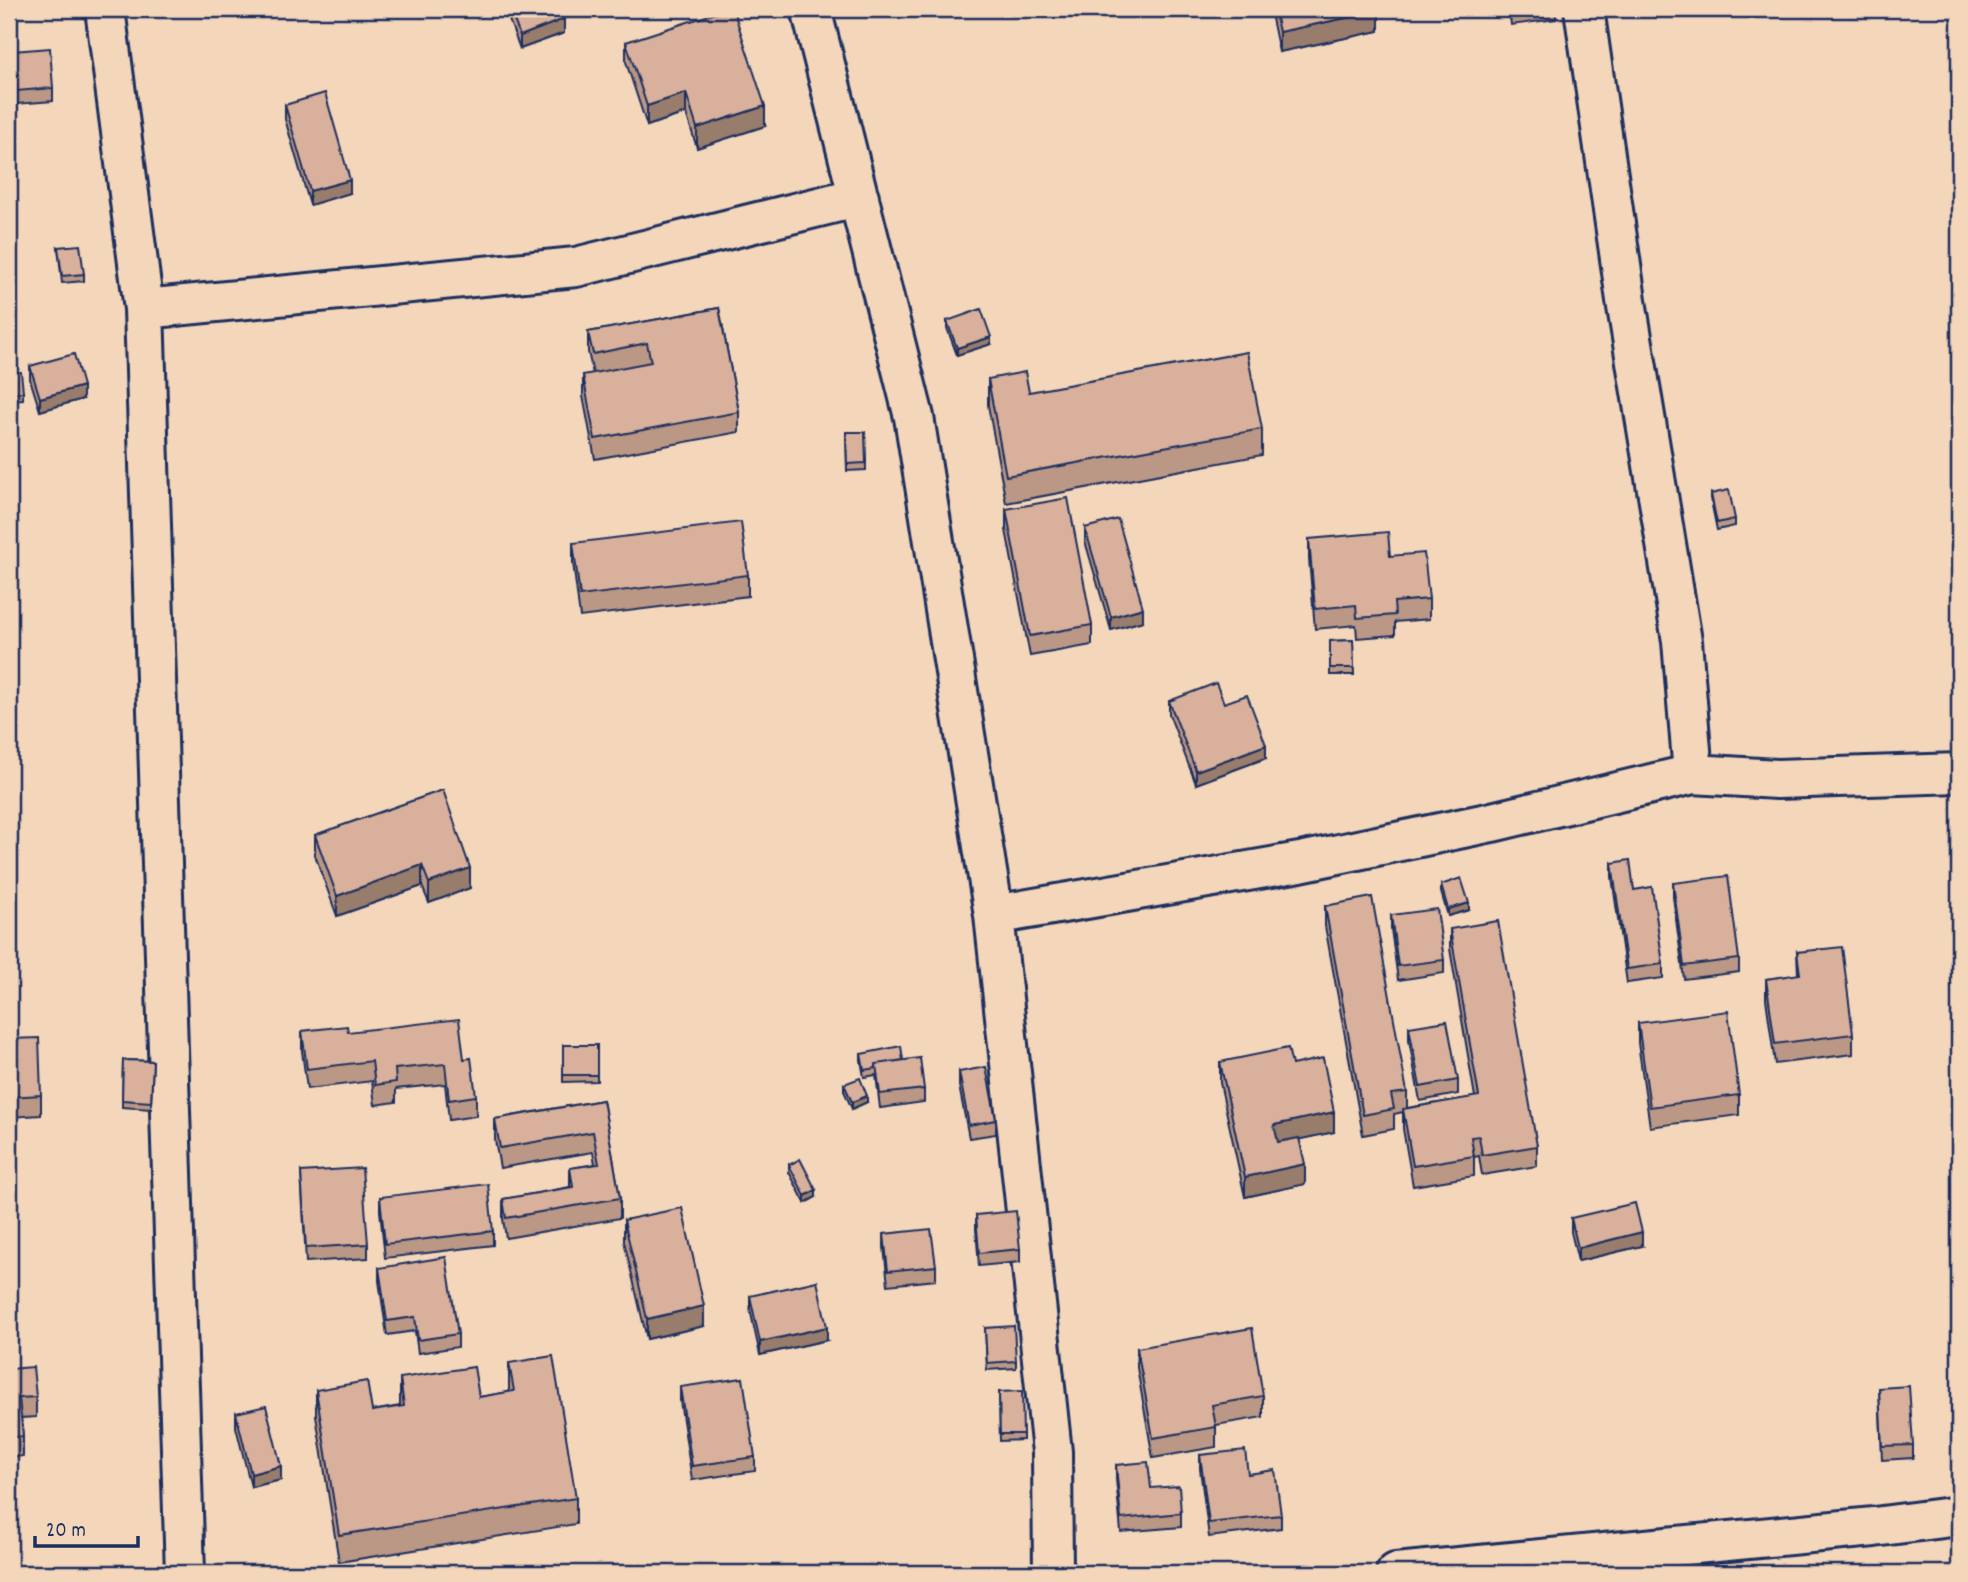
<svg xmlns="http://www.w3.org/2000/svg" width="1968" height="1582" viewBox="0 0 1968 1582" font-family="Dekko,sans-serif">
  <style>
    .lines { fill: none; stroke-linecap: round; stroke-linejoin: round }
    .minor-casing { stroke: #1b2f5e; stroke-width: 44 }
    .minor { stroke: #f4d7ba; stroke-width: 38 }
    .wall { fill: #bb9785; stroke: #1b2f5e; stroke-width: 2 }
    .shaded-wall { fill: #987b6c; stroke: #1b2f5e; stroke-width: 2 }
    .building { fill: #d9b09b; stroke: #1b2f5e; stroke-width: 2 }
  </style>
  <rect width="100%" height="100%" fill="#f4d7ba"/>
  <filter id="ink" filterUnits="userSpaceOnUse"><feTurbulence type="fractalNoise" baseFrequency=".0143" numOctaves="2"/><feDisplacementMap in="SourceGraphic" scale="14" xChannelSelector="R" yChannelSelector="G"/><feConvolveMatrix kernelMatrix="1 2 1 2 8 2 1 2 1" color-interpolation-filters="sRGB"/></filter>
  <g filter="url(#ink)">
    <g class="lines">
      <!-- minor casing -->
      <g class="minor-casing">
        <path id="minor" d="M105,9l39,300
          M811,9l103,408 80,498 58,537 1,121
          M1693,774l84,5 182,-6
          M994,915l306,-53 192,-40 201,-48 -11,-133 -55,-334 -43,-298
          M185,1573l-41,-1264 432,-42 283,-70
          M1396,1573l478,-46 85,-11"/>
      </g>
      <!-- minor -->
      <use href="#minor" class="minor"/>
    </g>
    <!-- wall -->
    <path class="wall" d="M505,9h55l4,24 -44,16z
      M1270,9h108l1,22 -100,21z
      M1509,9h47v10l-45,6z
      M626,42l139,84 -68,22 -11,-35 -39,13 -21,-64z
      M13,51l40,37v13l-37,3z
      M285,105l65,88 -40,12 -25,-86z
      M58,247l26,27v7l-22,2z
      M719,308l20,104v20l-144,27 -12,-63v-21l10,-1 -5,-22v-20z
      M947,321l44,23 -34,11 -10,-27z
      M30,366l53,33 -43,12 -10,-32z
      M9,373l14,19v7l-14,1z
      M988,379l41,13 233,37v26l-256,48 -18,-98z
      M846,432h19l1,38 -19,1z
      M1711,494l24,25v7l-18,4 -6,-29z
      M1006,509l86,116v20l-62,11 -24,-126z
      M1085,528l58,93 -32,9 -26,-89z
      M1309,539l81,17 39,43v20l-34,3v13l-38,3 -1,-13 -41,4 -6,-70z
      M573,543l175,32v21l-168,21 -7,-54z
      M1353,640l1,35h-24v-34z
      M1169,701l55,2 42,55 -70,26 -27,-70z
      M443,790l27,98 -41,15 -7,-17 -85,30 -22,-61v-20z
      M1612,863l22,27 29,74v14l-36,5 -15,-106z
      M1673,883l66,76v13l-55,7 -11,-82z
      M1441,885l28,25 -21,6 -7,-24z
      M1325,906l82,186v16l68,-11 -25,-148v-20l87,217v20l-55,9 -3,-19 -5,1v19l-61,10 -10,-57v-17l-9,2v15l-31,6 -38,-209z
      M1391,915l53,45v13l-46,7 -7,-51z
      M1797,952l56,82v20l-78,10 -9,-65v-20l32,-4z
      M1638,1023l101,72v20l-89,12 -12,-84z
      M1409,1027l49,53v14l-38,7 -11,-61z
      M302,1031l46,1 116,27 12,37v20l-27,4 -4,-36 -49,5v13l-21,3 -3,-24 -65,8 -5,-38z
      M9,1039l32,56v20l-32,2z
      M563,1045l34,30v6l-34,1z
      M861,1054l42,6 21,29v13l-44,6 -4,-33 -12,2 -3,-17z
      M123,1060l30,1 -2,48 -29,-2z
      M1220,1062l72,3 42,67 -35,7 6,45 -60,13 -25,-114z
      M959,1072l37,48v14l-27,4 -10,-52z
      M844,1084l23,18 -15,7 -8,-18z
      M603,1100l17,98v20l-114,20 -3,-19v-20l67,-12v-19l25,-4 -2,-12 -93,16 -5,-28v-21z
      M789,1165l27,32 -11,6 -16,-31z
      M301,1172l67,72v14l-62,4z
      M380,1197l113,34v14l-108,13 -5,-47z
      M976,1215l44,34v13l-41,4 -3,-37z
      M1571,1218l71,28 -64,15 -7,-29z
      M624,1220l80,106 -57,13 -23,-98z
      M884,1234l52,32v14l-48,5 -4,-38z
      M379,1268l79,66v13l-40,6 -3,-22 -28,4 -8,-54z
      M750,1296l77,44 -67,15 -10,-46z
      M985,1328l31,33v7l-29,2z
      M1137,1348l126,48v21l-47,8v22l-63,11 -16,-90z
      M509,1363l67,135v26l-237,38 -23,-146v-26l56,21 28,-5v-28l79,19 30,-5z
      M9,1369l27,28v20l-15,1 2,18v20l-14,2z
      M680,1387l75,70v14l-63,9 -12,-79z
      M1879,1388l34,57v13l-31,2z
      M999,1392l24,42v6l-23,1z
      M236,1413l45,67 -30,7 -15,-60z
      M1200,1455l48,19 33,41v13l-72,9 -9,-68z
      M1116,1465l35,23 30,25v14l-60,5 -5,-53z"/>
    <!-- shaded-wall -->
    <path class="shaded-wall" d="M1379,11v20l-100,21v-20z
      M564,19v14l-44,16v-13z
      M686,93v20l-39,13v-20z
      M765,106v20l-68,22v-20z
      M350,180v13l-40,12v-14z
      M991,337v7l-34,11v-7z
      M83,386v13l-43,12v-13z
      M1143,608v13l-32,9v-13z
      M1266,745v13l-70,26v-13z
      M422,865v21l-85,30v-20z
      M470,868v20l-41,15v-20z
      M1469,903v7l-21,6v-7z
      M867,1096v6l-15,7v-7z
      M1334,1112v20l-60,13v-20z
      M1305,1164v20l-60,13v-20z
      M816,1190v7l-11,6v-7z
      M1642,1232v14l-64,15v-13z
      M704,1306v20l-57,13v-20z
      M827,1327v13l-67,15v-13z
      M281,1466v14l-30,7v-13z"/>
    <!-- building -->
    <path class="building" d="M510,9h50l4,10 -44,17z
      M728,9h5l32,97 -68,22 -11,-35 -39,13 -21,-64z
      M1274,9h104l1,2 -100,21z
      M1510,9h46v3l-45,6z
      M50,48l3,40 -37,3 -3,-40z
      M325,93l25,87 -40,11 -25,-86z
      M80,245l4,29 -22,2 -4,-29z
      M719,308l20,104 -144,27 -12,-64 68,-13 -4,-19 -54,11 -5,-22z
      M981,309l10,28 -34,11 -10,-27z
      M1247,352l15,77 -256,47 -18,-97 37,-7 4,20z
      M74,354l9,32 -43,12 -10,-32z
      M21,372l2,20 -14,2v-21z
      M846,432h19l1,31 -19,1z
      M1729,490l6,29 -18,4 -6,-29z
      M1068,498l24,127 -62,11 -24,-127z
      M1118,519l25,89 -32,9 -26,-89z
      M741,522l7,53 -168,21 -7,-53z
      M1388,532l2,24 34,-3 5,46 -35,3 1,13 -38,3 -1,-13 -41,4 -6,-70z
      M1353,640l1,28h-24v-27z
      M1216,683l8,20 23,-8 19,50 -70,26 -27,-70z
      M443,790l27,78 -41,15 -7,-18 -85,31 -22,-61z
      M1630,860l4,30 18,-3 11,77 -36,5 -15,-106z
      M1728,876l11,83 -55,7 -11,-83z
      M1461,878l8,25 -21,6 -7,-24z
      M1372,897l35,195 -16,2 3,15 -31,6 -38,-209z
      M1437,909l7,51 -46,6 -7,-51z
      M1498,921l39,225 -55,9 -3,-19 -8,1 3,19 -61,10 -10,-57 76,-13 -29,-167z
      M1842,947l11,87 -78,10 -9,-65 34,-5 -3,-22z
      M1728,1011l11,84 -89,12 -12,-84z
      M459,1019l5,40 7,-1 5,38 -27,4 -4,-36 -50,5 1,13 -21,3 -3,-24 -65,8 -5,-38 45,-5 1,6z
      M1447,1021l11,59 -38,7 -11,-60z
      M39,1038l2,57 -32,2v-58z
      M563,1045h34v30h-34z
      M901,1046l2,14 -27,4v4l-12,2 -3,-16z
      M1288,1048l4,17 31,-7 11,54 -60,13 4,17 21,-4 6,26 -60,13 -25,-115z
      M920,1058l4,31 -44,5 -4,-30z
      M123,1060l30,1 -2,41 -29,-2z
      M986,1067l10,53 -27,5 -10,-53z
      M860,1078l7,18 -15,6 -8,-18z
      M603,1100l17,98 -114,20 -3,-19 70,-12 -3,-19 29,-4 -6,-32 -93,16 -5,-29z
      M800,1159l16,31 -11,6 -16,-31z
      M362,1168l6,76 -62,4 -5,-76z
      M488,1184l5,47 -108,13 -5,-47z
      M1635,1203l7,29 -64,16 -7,-30z
      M682,1208l22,98 -57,13 -23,-99z
      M1016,1211l4,38 -41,4 -3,-38z
      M931,1229l5,37 -48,5 -4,-37z
      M446,1257l12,77 -40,6 -3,-23 -28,4 -8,-53z
      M817,1281l10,46 -67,15 -10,-46z
      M1014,1326l2,35 -29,2 -2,-35z
      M1252,1328l11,68 -51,9 4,22 -63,11 -16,-90z
      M553,1356l23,142 -237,37 -23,-145 51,-9 5,30 32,-5 -4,-28 74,-11 5,30 35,-6 -5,-28z
      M33,1367l3,30 -17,1 4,38 -14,2v-69z
      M743,1378l12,79 -63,9 -12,-79z
      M1909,1386l4,59 -31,1 -3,-58z
      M1022,1391l1,43h-23l-1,-42z
      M266,1406l15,60 -30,8 -15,-61z
      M1245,1450l3,24 27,-4 6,45 -72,8 -9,-68z
      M1148,1462l3,26 28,-2 2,27 -60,6 -5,-54z"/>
  </g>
  <!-- margin -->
  <rect width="1968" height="1582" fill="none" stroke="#f4d7ba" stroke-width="35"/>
  <rect x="18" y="18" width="1933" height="1547" fill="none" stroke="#1b2f5e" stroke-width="2.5" filter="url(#ink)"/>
  <!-- scale -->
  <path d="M35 1536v10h103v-10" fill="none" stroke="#1b2f5e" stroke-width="3.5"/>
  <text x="46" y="1536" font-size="21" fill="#1b2f5e" stroke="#f4d7ba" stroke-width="5" paint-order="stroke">20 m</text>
</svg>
